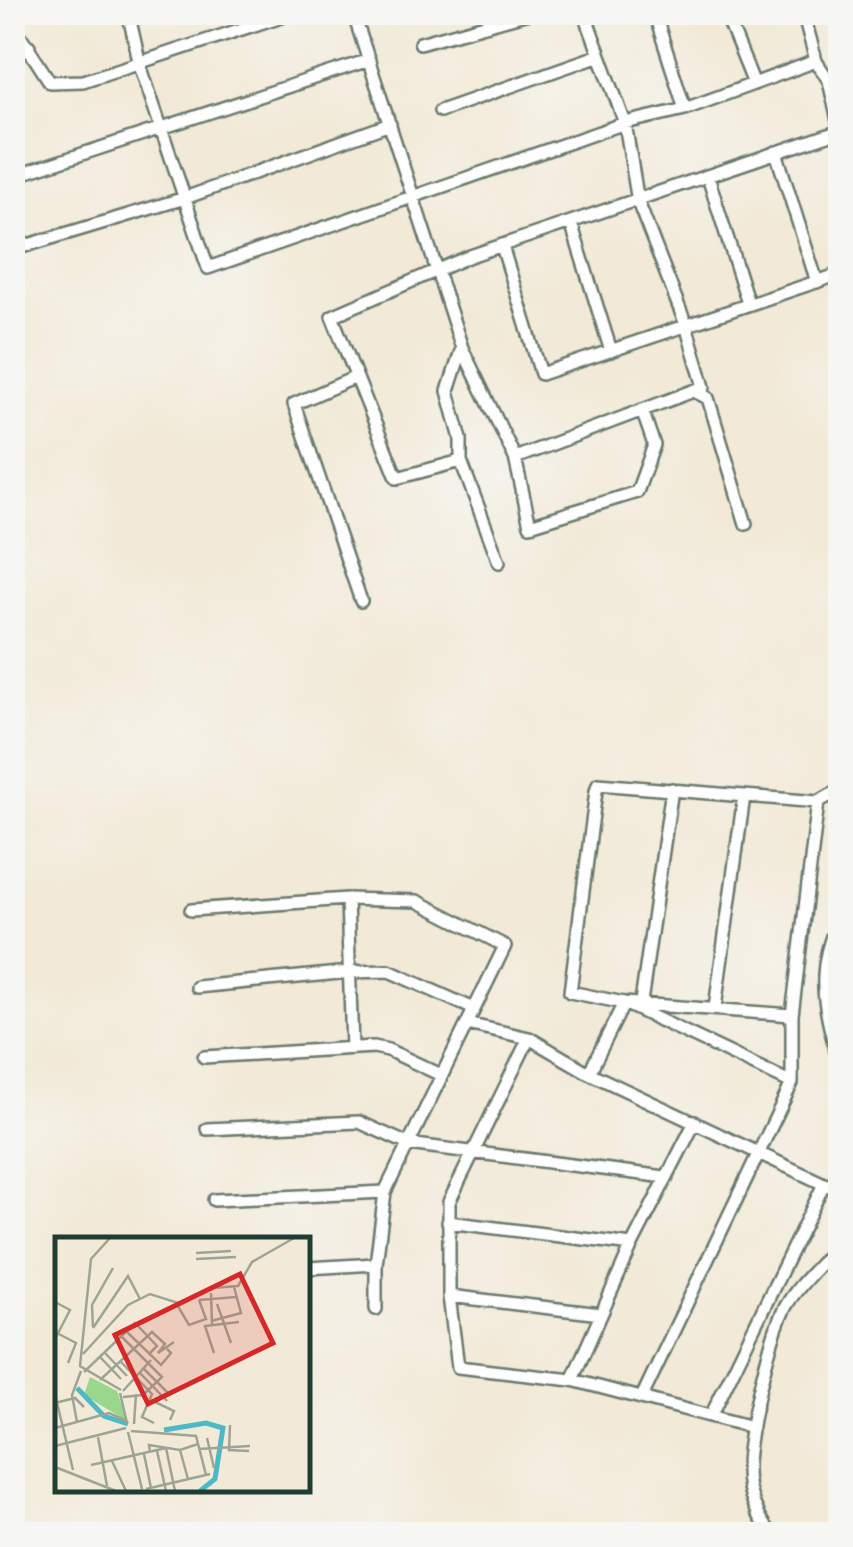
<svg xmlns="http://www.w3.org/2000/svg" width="853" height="1547" viewBox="0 0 853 1547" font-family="Kalam,sans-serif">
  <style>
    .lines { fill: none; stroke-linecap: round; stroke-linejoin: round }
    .minor-casing { stroke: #69796d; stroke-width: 16 }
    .minor { stroke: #fff; stroke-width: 11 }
    .inset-river { fill: none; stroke: #4cbac6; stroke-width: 5 }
    .inset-road { fill: none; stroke: #9ea495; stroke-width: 2.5 }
    .view { fill: #d62828; fill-opacity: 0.15; stroke: #d62828; stroke-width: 5 }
    .inset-edge { fill: none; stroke: #1f3d34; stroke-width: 5 }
  </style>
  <rect width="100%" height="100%" fill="#f6f6f2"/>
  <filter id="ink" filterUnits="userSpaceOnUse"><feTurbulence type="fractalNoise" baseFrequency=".01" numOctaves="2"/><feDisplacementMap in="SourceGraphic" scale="20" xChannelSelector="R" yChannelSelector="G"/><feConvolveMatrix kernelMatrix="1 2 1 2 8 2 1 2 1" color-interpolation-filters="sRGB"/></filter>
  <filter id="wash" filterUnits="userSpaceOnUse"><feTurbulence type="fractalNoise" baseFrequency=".0048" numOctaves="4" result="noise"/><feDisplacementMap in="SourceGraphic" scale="40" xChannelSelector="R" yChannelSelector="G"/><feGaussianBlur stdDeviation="2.25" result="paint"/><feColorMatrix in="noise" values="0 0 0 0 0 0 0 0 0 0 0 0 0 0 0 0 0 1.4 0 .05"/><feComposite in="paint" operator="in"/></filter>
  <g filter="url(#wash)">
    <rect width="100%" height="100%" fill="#f2e9d6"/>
  </g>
  <g filter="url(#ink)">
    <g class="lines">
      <!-- minor casing -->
      <g class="minor-casing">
        <path id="minor" d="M128,12l12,53 68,203 417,-145 60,-14 131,-48
          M353,12l109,336
          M654,12l31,97
          M725,12l29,72
          M803,12l13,49 13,20 11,49
          M12,23l38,59 33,-1 211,-69
          M420,43l112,-31
          M12,59l17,-13
          M440,111l160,-56
          M776,152l41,130
          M12,177l357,-117
          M708,177l40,126
          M571,223l40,128
          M502,246l39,128 299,-100
          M15,249l170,-51 205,-74
          M356,377l-62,27 67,197
          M694,391l14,7 38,126
          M515,458l15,67 107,-33 17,-47 -12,-35
          M461,461l-64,17 -65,-162 138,-60 370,-125
          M499,562l-38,-101v-22l-13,-48 14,-43 53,110 189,-71 -18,-62 -48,-123 -13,-79 -41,-111
          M347,899l5,149
          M191,910l156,-11 70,2 88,45 -120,246 -9,72v45
          M840,918c-28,55 -14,93 0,149
          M197,987l152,-15 40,-1 85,38
          M641,1002l31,-213
          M715,1008l29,-212
          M792,1015l-168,-12 -54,-11 26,-201 2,-7 220,18 22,-12
          M467,1024l62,14 60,35 235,111 16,4
          M529,1038l-80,164v94l9,71 114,13 180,47
          M204,1057l170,-10 14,3 53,25
          M589,1073l35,-70 168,80
          M207,1129l152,-7 49,22 257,33
          M214,1200l171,-8
          M448,1222l184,23
          M308,1268l68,-4
          M449,1296l152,18
          M572,1380l60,-135 63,-123
          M642,1397l150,-314v-68l26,-213
          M711,1416l113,-232
          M772,1534c-14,-16 -25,-41 -25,-63 -1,-33 23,-137 39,-165 14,-25 38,-43 54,-65"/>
      </g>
      <!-- minor -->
      <use href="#minor" class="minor"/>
    </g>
  </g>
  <!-- overview -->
  <g transform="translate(55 1237)">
    <rect width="255" height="255" fill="#f2e9d6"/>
    <path d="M35,140l27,14 10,30 -43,-26z" fill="#99d78d"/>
    <path class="inset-river" d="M22,151l27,28 24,8M109,193l42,-7 17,5 -8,51 -15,12"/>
    <path class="inset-road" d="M55,1l-19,21 -11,107 41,24M141,16l35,-2M141,22l40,-2M156,56l1,31M144,63l37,-3M0,65l15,8 -15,29M121,66l13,22 17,-6 -7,-19M162,67l14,39M156,84l30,-8 -7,-26M38,90l-1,-22 21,-37M38,91l35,-52 12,23M71,94l35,34 10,-12 -4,-4M0,95l21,11 -8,20M66,99l41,41 -19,18 -20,2M49,115l23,24M159,116l-9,-27 34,-4M28,117l45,-49 22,-11 28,9 34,-15 26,-2 14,-24 42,-24M45,120l21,22M66,125l31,32 -10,23 12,6M88,131l25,25M29,135l51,-49 22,23 -8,8M84,135l28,29M45,143l52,-48 13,12 -7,9 16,-11M68,154l28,-31M65,156l7,30M0,157l18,76M96,163l23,11 -4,9M0,166l20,-5 9,9M22,185l-5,-27 9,-24M79,187l2,-30M175,188l-1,25 20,1M0,191l54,-15 18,8M76,194l65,5 10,39M73,195l14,57M43,200l9,49M152,201l7,30M0,209l71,-18M111,211l9,43M144,212l51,-3M125,213l8,29M102,214l9,40M95,215l-1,-7 31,5 18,-6M89,217l7,34M57,224l14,30M36,228l75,-17M0,230l61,24M91,252l64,-15"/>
    <path class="view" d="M185,37l33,69 -125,61 -33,-69z"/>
    <rect width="255" height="255" class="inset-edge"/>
  </g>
  <!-- margin -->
  <rect width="853" height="1547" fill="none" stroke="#f6f6f2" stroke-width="50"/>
</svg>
